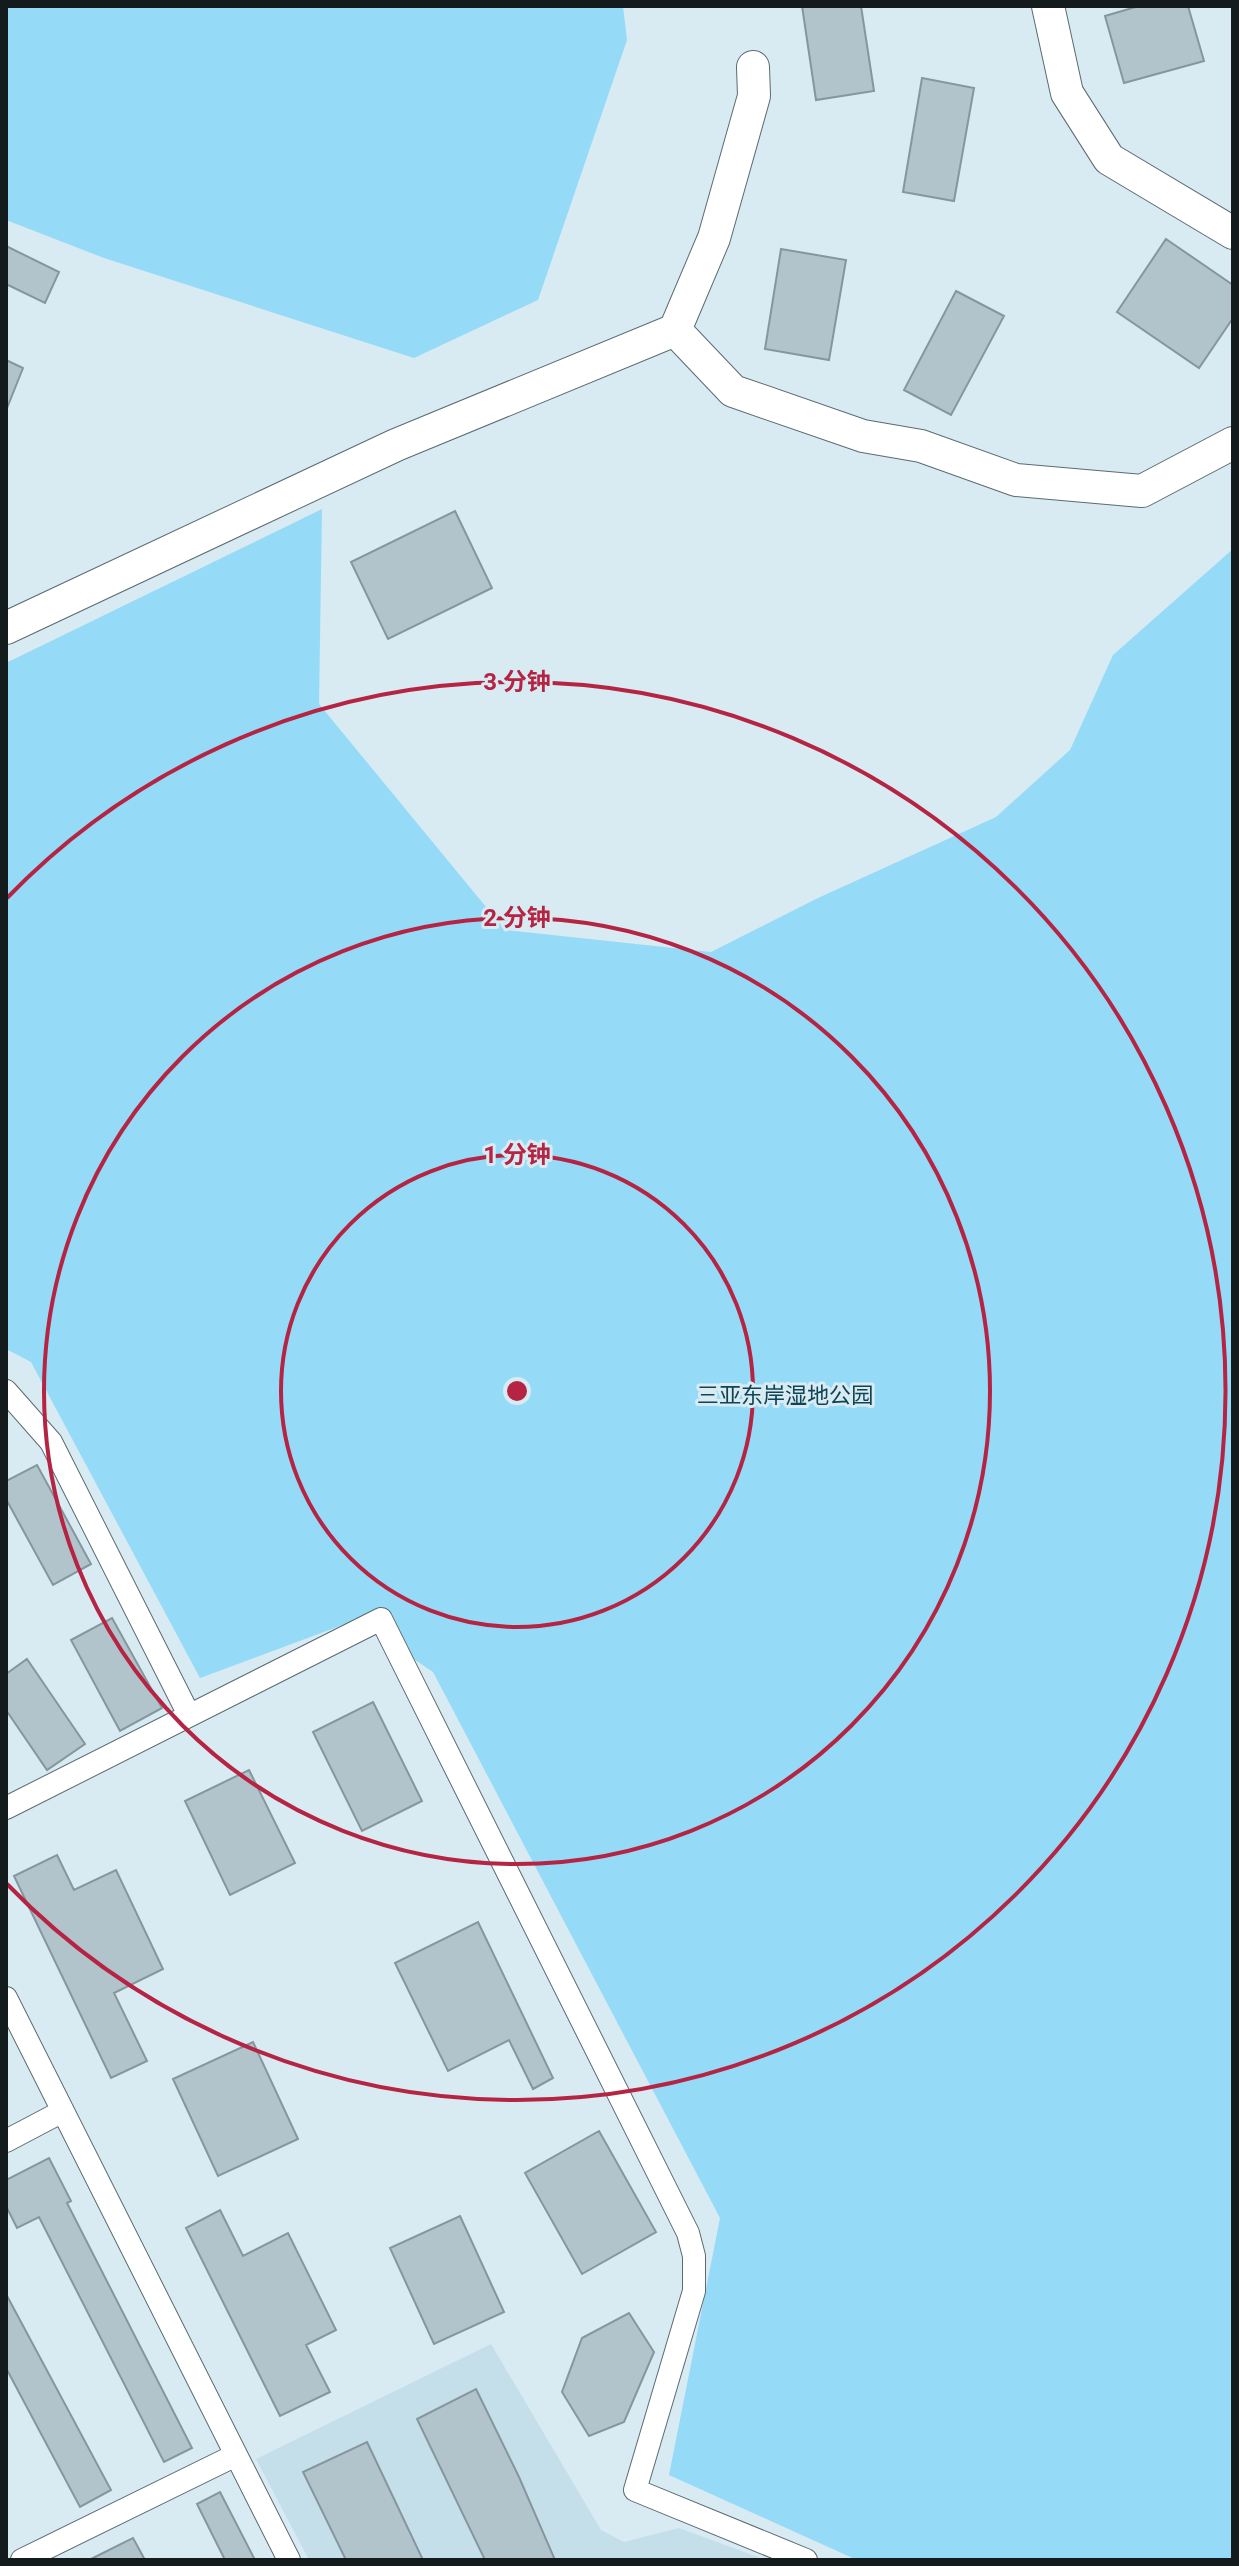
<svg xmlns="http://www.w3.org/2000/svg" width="1239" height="2566" viewBox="0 0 1239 2566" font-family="Roboto,'Noto Sans SC',sans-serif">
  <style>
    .built { fill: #c5dfea }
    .green { fill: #95dbf7 }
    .building { fill: #b2c4cb; stroke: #85969d; stroke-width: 2 }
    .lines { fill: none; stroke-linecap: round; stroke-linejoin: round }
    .street-casing { stroke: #5b6b71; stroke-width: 24 }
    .secondary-casing { stroke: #5b6b71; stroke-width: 34 }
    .street { stroke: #fff; stroke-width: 22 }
    .secondary { stroke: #fff; stroke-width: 32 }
    .ring { fill: none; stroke: #b52443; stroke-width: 4 }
    .labels { text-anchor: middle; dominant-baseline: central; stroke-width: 6; stroke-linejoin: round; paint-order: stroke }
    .park-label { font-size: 22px; fill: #104455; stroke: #d8eaf2 }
    .centre { fill: #b52443; stroke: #d8eaf2; stroke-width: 4 }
    .ring-label { font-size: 24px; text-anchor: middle; font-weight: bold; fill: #b52443; stroke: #d8eaf2; stroke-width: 6; stroke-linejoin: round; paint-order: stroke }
  </style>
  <rect width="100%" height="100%" fill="#d8eaf2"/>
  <!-- built -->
  <path class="built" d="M491,2344l110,186 23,12 55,-14 87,32h-457l-53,-101z"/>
  <!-- green -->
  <path class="green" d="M6,6h617l4,34 -89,260 -124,58 -310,-100 -98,-38z
    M322,509l-3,195 186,226 206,22 107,-54 178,-81 74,-67 43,-95 120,-106v2011h-376l-188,-85 51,-257 -287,-546 -77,-52 -156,58 -169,-316 -25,-13v-686z"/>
  <!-- building -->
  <path class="building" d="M802,6h59l13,85 -58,9z
    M1139,6h49l16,55 -80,22 -19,-67z
    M922,78l52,10 -20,113 -51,-9z
    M1166,239l67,46v33l-34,50 -82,-56z
    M6,246l53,26 -14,31 -39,-19z
    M781,249l65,11 -17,100 -64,-11z
    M956,291l48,25 -53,99 -47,-25z
    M6,360l17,8 -16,40h-1z
    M455,511l37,77 -104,51 -37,-77z
    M37,1465l54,99 -38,21 -47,-86v-18z
    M112,1618l50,90 -42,23 -49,-91z
    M27,1659l58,85 -38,26 -41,-60v-36z
    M373,1702l49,99 -60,30 -49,-99z
    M249,1770l46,93 -65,32 -45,-94z
    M57,1855l17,35 42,-20 47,99 -49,24 33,68 -36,17 -97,-202z
    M478,1922l75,156 -20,11 -24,-49 -61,31 -53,-108z
    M253,2042l45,97 -80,37 -45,-97z
    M599,2131l57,101 -74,42 -57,-101z
    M49,2158l22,43 -4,2 125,245 -28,14 -125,-245 -22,11 -11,-22v-26z
    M220,2210l23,46 45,-23 48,97 -30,15 24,47 -50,24 -94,-188z
    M460,2216l44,96 -70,32 -44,-96z
    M6,2294l105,196 -31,17 -74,-139z
    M629,2313l25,39 -30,70 -35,14 -27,-44 20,-54z
    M476,2389l43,88 36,83h-70l-68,-141z
    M367,2442l56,118h-77l-43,-88z
    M220,2492l35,68h-30l-28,-56z
    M133,2538l12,22h-56z"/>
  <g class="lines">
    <!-- street casing -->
    <g class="street-casing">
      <path id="street" d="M6,1391l45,51 138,273
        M6,1808l375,-189 307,614 6,23v35l-59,199 171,70
        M6,1998l283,562
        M6,2141l57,-30
        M22,2560l214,-105"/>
    </g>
    <!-- secondary casing -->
    <g class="secondary-casing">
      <path id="secondary" d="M1048,6l19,87 42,66 124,74
        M675,330l39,-92 40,-142 -1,-29
        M6,628l390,-183 279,-115 58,61 130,45 58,10 95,34 126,11 91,-48"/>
    </g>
    <!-- street -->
    <use href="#street" class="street"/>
    <!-- secondary -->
    <use href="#secondary" class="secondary"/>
  </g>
  <!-- distance rings -->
  <g class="ring">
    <circle cx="517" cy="1391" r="236"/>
    <circle cx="517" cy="1391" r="473"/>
    <path d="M7 898A709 709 0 1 1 7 1884"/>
  </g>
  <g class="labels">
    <!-- park labels -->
    <g class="park-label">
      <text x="785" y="1395">三亚东岸湿地公园</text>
    </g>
  </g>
  <circle cx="517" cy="1391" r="12" class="centre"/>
  <g class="ring-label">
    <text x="517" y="690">3 分钟</text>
    <text x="517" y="926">2 分钟</text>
    <text x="517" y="1163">1 分钟</text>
  </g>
  <!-- border -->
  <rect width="1239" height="2566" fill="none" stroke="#141b1d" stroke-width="16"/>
</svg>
